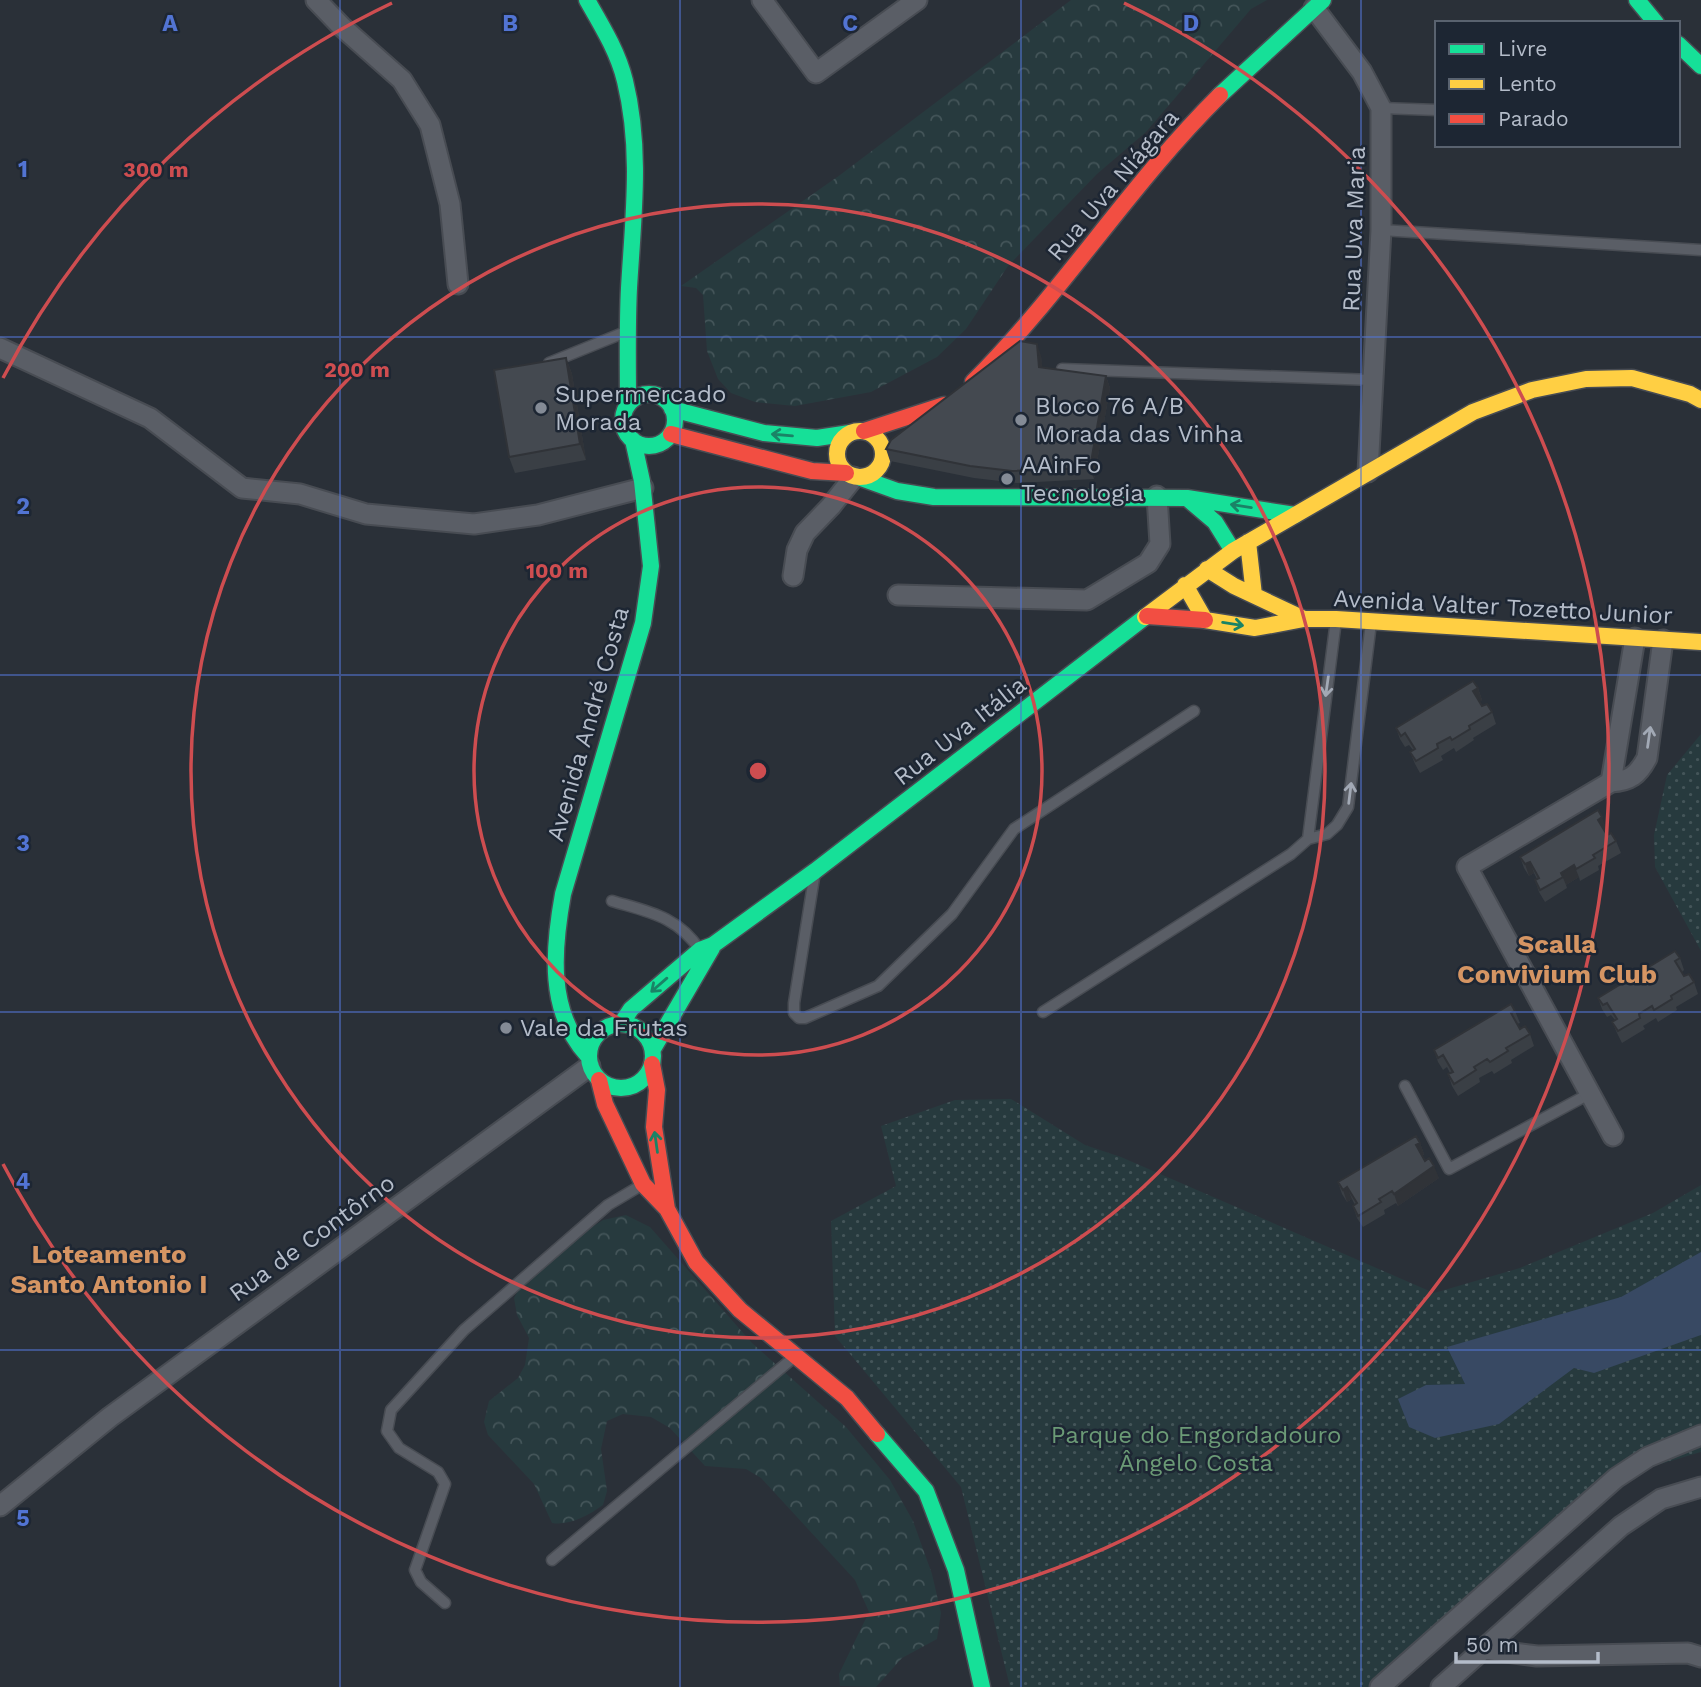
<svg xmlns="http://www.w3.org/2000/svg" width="1701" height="1687" viewBox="0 0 1701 1687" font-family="'Work Sans',sans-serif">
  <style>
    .forest { fill: url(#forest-crowns) }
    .park { fill: url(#park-dots) }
    .water { fill: #384963 }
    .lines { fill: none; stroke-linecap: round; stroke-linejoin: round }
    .lane-casing { stroke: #484c53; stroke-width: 13 }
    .street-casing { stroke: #484c53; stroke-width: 23 }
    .fast-casing { stroke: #484c53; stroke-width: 19 }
    .slow-casing { stroke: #484c53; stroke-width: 19 }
    .jam-casing { stroke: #484c53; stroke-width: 19 }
    .lane { stroke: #5a5e66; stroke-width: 10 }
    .street { stroke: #5a5e66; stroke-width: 19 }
    .fast { stroke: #16e098; stroke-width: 16 }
    .slow { stroke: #ffcf43; stroke-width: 16 }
    .jam { stroke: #f24e42; stroke-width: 16 }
    .wall { fill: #3a3f45 }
    .shaded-wall { fill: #303338 }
    .building { fill: #444950; stroke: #303338; stroke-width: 2 }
    .oneway { stroke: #1a8366 }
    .oneway2 { stroke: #a2a9b5 }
    .grid { fill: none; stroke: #5274d3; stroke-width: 2; stroke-opacity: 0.55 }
    .ring { fill: none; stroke: #ce4d50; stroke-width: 3.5 }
    .poi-dot { fill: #848b96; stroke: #1d2633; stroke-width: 2.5 }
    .labels { text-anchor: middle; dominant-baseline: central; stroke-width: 5; stroke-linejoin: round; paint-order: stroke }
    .street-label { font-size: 24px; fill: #b4bcc9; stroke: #1d2633 }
    .poi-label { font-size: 24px; fill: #b4bcc9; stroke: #1d2633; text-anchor: start }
    .park-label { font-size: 24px; fill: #6b9a76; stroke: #1d2633 }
    .neighbourhood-label { font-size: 26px; font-weight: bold; fill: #d59563; stroke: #1d2633 }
    .grid-label { font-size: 23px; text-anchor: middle; font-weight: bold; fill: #5274d3; stroke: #1d2633; stroke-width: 5; stroke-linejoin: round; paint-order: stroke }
    .centre { fill: #ce4d50; stroke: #1d2633; stroke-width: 3.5 }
    .ring-label { font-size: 21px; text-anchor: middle; font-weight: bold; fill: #ce4d50; stroke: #1d2633; stroke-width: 5; stroke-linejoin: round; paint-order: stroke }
  </style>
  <defs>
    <pattern id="forest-crowns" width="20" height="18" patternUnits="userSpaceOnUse" patternTransform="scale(1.75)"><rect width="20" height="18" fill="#273a3e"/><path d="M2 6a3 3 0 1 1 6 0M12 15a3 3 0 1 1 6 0" fill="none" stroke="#445559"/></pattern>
    <pattern id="park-dots" width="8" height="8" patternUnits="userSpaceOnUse" patternTransform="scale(1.75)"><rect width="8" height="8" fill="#273a3e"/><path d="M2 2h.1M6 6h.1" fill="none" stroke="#445559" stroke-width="1.8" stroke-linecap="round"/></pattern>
  </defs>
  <rect width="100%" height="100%" fill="#2a3038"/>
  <!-- forest -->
  <path class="forest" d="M1071,0h196l-16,9 -105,123 -49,42 -89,92 -42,63 -29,28 -66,35 -76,14 -40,-4 -24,-9 -13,-14 -11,-28 -4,-56 -7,-7 -15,-2 159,-111z
    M626,1215l24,12 102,116 94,84 44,53 23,41 19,53 9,39 -4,26 -35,19 -26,29 -36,-1 -1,-12 30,-62 -14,-32 -94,-102 -15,-9 -41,-3 -35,-38 -19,-11 -28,-3 -16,7 -6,28 6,42 -4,14c-14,10 -33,21 -51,18l-18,-39 -46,-49 -4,-13 5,-21 29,-23 7,-13 4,-27 -12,-23 -3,-17 7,-13 51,-45 31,-20z"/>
  <!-- park -->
  <path class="park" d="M1701,734v217l-46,-84 -1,-32 13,-60z
    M1011,1099l74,46 36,12 313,136 86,-25 133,-55 48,-28v267l-77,23 -239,212h-375l-49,-200 -126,-151 -4,-115 65,-35 -15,-60 74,-26z"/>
  <!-- water -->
  <path class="water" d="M1701,1252v83l-107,38 -20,-5 -75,56 -64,14 -26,-11 -11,-28 28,-14 39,-1 -18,-37 174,-50z"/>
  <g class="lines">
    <!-- lane casing -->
    <g class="lane-casing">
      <path id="lane" d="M1381,108l56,2
        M1381,230l320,20
        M549,363l74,-30
        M1062,369l311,11
        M1308,839l28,-219
        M814,878l-20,125v10l5,5h6l73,-32 74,-72 62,-85 180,-118
        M612,901c37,11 65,15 88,49
        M1043,1012l248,-158 17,-15 19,-5 10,-9 11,-18 23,-184
        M1405,1086l44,83 140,-75
        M552,1560l241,-202
        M445,1603l-24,-21 -6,-12 30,-86 -7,-12 -39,-24 -12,-17 4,-21 73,-80 144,-125 32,-19"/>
    </g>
    <!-- street casing -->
    <g class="street-casing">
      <path id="street" d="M316,0l25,26 61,54 28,45 20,79 8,80
        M762,0l54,73 101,-73
        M1314,8l48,64 19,36v122l-13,242
        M0,348l150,70 92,70 58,6 66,20 108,10 64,-9 105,-27
        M793,576l4,-26 8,-17 26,-27 23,-29
        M898,595l189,5 61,-37 12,-19 -3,-48
        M1611,782l24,-144
        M1613,1136l-146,-269 144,-85c19,-1 27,-7 36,-24l16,-118
        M0,1506l110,-89 480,-351
        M1484,1649l53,7 151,-3 13,4
        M1380,1687l236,-209 32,-21 53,-22
        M1441,1687l180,-161 40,-27 40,-12"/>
    </g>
    <!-- fast casing -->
    <g class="fast-casing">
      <path id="fast" d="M587,0c15,26 31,52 38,81 17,69 8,138 4,207 -2,39 -1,78 -1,117
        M1637,0l19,23
        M1678,44l23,22
        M1220,95l103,-95
        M623 420a26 26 0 1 1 52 0a26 26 0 1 1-52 0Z
        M672,409l92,24 53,5 33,-5
        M861,478l36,13 37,6 253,1 108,17
        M1188,499l27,23 18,29
        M589 1056a32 32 0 1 1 64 0a32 32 0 1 1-64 0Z
        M621,1024l10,-15 69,-59 13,-5 102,-74 330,-254
        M653,1049l59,-101
        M588,1056c-41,-44 -35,-107 -25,-162l80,-271 8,-57 -9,-85 -9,-41
        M877,1434l49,57 30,79 26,117"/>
    </g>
    <!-- slow casing -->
    <g class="slow-casing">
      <path id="slow" d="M837 454a23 23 0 1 1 46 0a23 23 0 1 1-46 0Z
        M1248,542l6,53
        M1207,569l27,17 70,33
        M1185,585l20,35 50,8 49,-9h32l365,23
        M1145,617l88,-66 240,-139 59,-22 54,-11 46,-1 58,16 11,6"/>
    </g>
    <!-- jam casing -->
    <g class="jam-casing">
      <path id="jam" d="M973,382c90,-90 157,-198 247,-287
        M864,431l80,-26
        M671,434l141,37 34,2
        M1147,616l58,4
        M652,1064l5,26 -3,37 13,82
        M599,1080l6,24 38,80 24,25 29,53 44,48 107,88 30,36"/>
    </g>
    <!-- lane -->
    <use href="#lane" class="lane"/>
    <!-- street -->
    <use href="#street" class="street"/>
    <!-- fast -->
    <use href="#fast" class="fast"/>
    <!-- slow -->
    <use href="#slow" class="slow"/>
    <!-- jam -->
    <use href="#jam" class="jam"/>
  </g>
  <!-- wall -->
  <path class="wall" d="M1041,356l1,11 64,9 4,12 -16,91 -77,4 -43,-5 -84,-17 -4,-12z
    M566,358l6,16 14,86 -71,13 -6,-16z
    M1478,688l4,12 -2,1 2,5 10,6 4,12 -23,14 1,2 -18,12 -2,-4 -13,8 2,4 -23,13 -5,-9 -5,-12 3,-2 -4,-5 -4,2 -5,-8 -4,-11z
    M1606,829l-2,1 3,5 9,6 5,12 -23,13 1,4 -19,11 -1,-4 -13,8 1,3 -22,14 -6,-10 -4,-12 2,-1 -3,-6 -5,3 -5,-8 -4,-11z
    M1680,958l4,12 -2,2 2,4 10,6 4,12 -22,13 1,3 -19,12 -2,-4 -13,8 2,3 -23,14 -5,-10 -5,-11 3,-2 -4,-5 -4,2 -5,-8 -4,-11z
    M1515,1011l5,12 -3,1 3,5 10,5 4,12 -23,14 1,3 -18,11 -2,-3 -13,7 1,4 -22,14 -6,-10 -4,-12 2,-1 -3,-6 -4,3 -5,-8 -4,-12z
    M1420,1143l4,11 -2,2 17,22 -41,28 -2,-3 -12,7 1,4 -22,13 -6,-9 -4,-12 2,-1 -3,-6 -5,3 -5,-8 -4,-12z"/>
  <!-- shaded-wall -->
  <path class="shaded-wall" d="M1037,344l4,12 3,23 -5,-12z
    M566,358l6,16 14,86 -6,-16z
    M1106,376l4,12 -16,91 -4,-11z
    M1478,688l4,12 -4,3 -5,-12z
    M1602,817l4,12 -4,3 -4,-12z
    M1530,862l4,11 -5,3 -4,-12z
    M1574,865l5,12 -13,8 -5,-12z
    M1420,1143l4,11 -4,3 -4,-12z
    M1434,1166l5,12 -41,28 -4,-12z
    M1347,1187l5,12 -5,3 -4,-12z"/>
  <!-- building -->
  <path class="building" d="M1020,341l17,3 2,23 67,9 -16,92 -78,3 -42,-5 -84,-17 5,-9z
    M566,358l14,86 -71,13 -15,-87z
    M1473,681l5,7 -5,3 9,15 5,-2 5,8 -23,14 1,3 -18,11 -2,-3 -13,7 1,4 -22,13 -6,-9 5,-3 -10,-16 -4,3 -5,-8z
    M1598,810l4,7 -4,3 9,15 4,-2 5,8 -23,14 2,3 -19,11 -2,-4 -13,8 2,4 -23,13 -5,-10 4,-2 -9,-16 -5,2 -5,-7z
    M1675,951l5,7 -5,3 9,15 5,-2 5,8 -23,14 1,3 -18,11 -2,-4 -13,8 1,4 -22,13 -6,-9 5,-3 -10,-16 -4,2 -5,-7z
    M1511,1004l4,7 -4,2 9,16 5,-3 5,8 -24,14 2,3 -18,11 -3,-3 -13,8 2,3 -22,14 -6,-10 5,-2 -10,-17 -5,3 -4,-8z
    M1416,1136l4,7 -4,2 9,16 4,-3 5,8 -40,28 -2,-3 -13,8 2,3 -23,14 -5,-10 4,-3 -10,-16 -4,3 -5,-8z"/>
  <!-- one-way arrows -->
  <defs><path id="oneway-shaft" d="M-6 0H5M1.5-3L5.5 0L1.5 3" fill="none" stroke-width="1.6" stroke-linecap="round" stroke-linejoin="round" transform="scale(1.75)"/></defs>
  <g class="oneway">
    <use href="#oneway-shaft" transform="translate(782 435) rotate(-175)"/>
    <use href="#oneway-shaft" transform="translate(1241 506) rotate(-171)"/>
    <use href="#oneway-shaft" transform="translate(1233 624) rotate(9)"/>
    <use href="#oneway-shaft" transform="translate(659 985) rotate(139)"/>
    <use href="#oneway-shaft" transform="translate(656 1142) rotate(-98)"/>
  </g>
  <g class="oneway2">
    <use href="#oneway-shaft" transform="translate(1327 686) rotate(98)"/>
    <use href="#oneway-shaft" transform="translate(1649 737) rotate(-82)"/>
    <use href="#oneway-shaft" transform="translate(1350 793) rotate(-83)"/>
  </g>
  <!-- grid -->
  <path class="grid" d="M340,0v1687M680,0v1687M1021,0v1687M1361,0v1687M0,337h1701M0,675h1701M0,1012h1701M0,1350h1701"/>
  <!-- distance rings -->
  <g class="ring">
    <circle cx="758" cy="771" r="284"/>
    <circle cx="758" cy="771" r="567"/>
    <path d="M3 378A851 851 0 0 1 392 3M1124 3A851 851 0 1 1 3 1164"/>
  </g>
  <!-- markers -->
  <g class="poi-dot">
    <circle cx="541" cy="408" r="7"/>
    <circle cx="1021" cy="420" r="7"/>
    <circle cx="1007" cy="479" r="7"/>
    <circle cx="506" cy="1028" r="7"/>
  </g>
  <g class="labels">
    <!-- street labels -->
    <g class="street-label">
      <text transform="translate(1113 185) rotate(-50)">Rua Uva Niágara</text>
      <text transform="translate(1354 229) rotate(-88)">Rua Uva Maria</text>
      <text transform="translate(1503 607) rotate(3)">Avenida Valter Tozetto Junior</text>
      <text transform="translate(588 724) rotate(-74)">Avenida André Costa</text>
      <text transform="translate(960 731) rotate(-38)">Rua Uva Itália</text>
      <text transform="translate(312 1238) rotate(-36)">Rua de Contôrno</text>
    </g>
    <!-- poi labels -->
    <g class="poi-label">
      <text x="555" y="394">Supermercado<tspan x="555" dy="28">Morada</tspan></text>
      <text x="1035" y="406">Bloco 76 A/B<tspan x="1035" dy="28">Morada das Vinha</tspan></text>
      <text x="1021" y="465">AAinFo<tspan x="1021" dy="28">Tecnologia</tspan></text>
      <text x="520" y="1028">Vale da Frutas</text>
    </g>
    <!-- park labels -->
    <g class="park-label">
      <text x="1196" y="1435">Parque do Engordadouro<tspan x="1196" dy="28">Ângelo Costa</tspan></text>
    </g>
    <!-- neighbourhood labels -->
    <g class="neighbourhood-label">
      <text x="1557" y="944">Scalla<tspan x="1557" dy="30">Convivium Club</tspan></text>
      <text x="109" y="1254">Loteamento<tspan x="109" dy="30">Santo Antonio I</tspan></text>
    </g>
  </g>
  <g class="grid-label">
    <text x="170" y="31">A</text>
    <text x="510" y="31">B</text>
    <text x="850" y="31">C</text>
    <text x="1191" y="31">D</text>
    <text x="23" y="177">1</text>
    <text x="23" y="514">2</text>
    <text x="23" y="851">3</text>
    <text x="23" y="1189">4</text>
    <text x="23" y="1526">5</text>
  </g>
  <circle cx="758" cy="771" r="10" class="centre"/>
  <g class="ring-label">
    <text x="156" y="177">300 m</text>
    <text x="357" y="377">200 m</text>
    <text x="557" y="578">100 m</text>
  </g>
  <!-- legend -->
  <rect x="1435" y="21" width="245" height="126" fill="#1d2633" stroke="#59626f" stroke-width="2"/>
  <rect x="1449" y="44" width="35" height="10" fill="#16e098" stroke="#59626f" stroke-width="2"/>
  <text x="1498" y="56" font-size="21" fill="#b4bcc9">Livre</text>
  <rect x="1449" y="79" width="35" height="10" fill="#ffcf43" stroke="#59626f" stroke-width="2"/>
  <text x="1498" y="91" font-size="21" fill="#b4bcc9">Lento</text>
  <rect x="1449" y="114" width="35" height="10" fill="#f24e42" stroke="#59626f" stroke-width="2"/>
  <text x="1498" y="126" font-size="21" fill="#b4bcc9">Parado</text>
  <!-- scale -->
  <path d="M1456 1652v10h142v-10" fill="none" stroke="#b4bcc9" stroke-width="3.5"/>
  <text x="1466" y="1652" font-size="21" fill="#b4bcc9" stroke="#1d2633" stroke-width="5" paint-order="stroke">50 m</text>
</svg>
